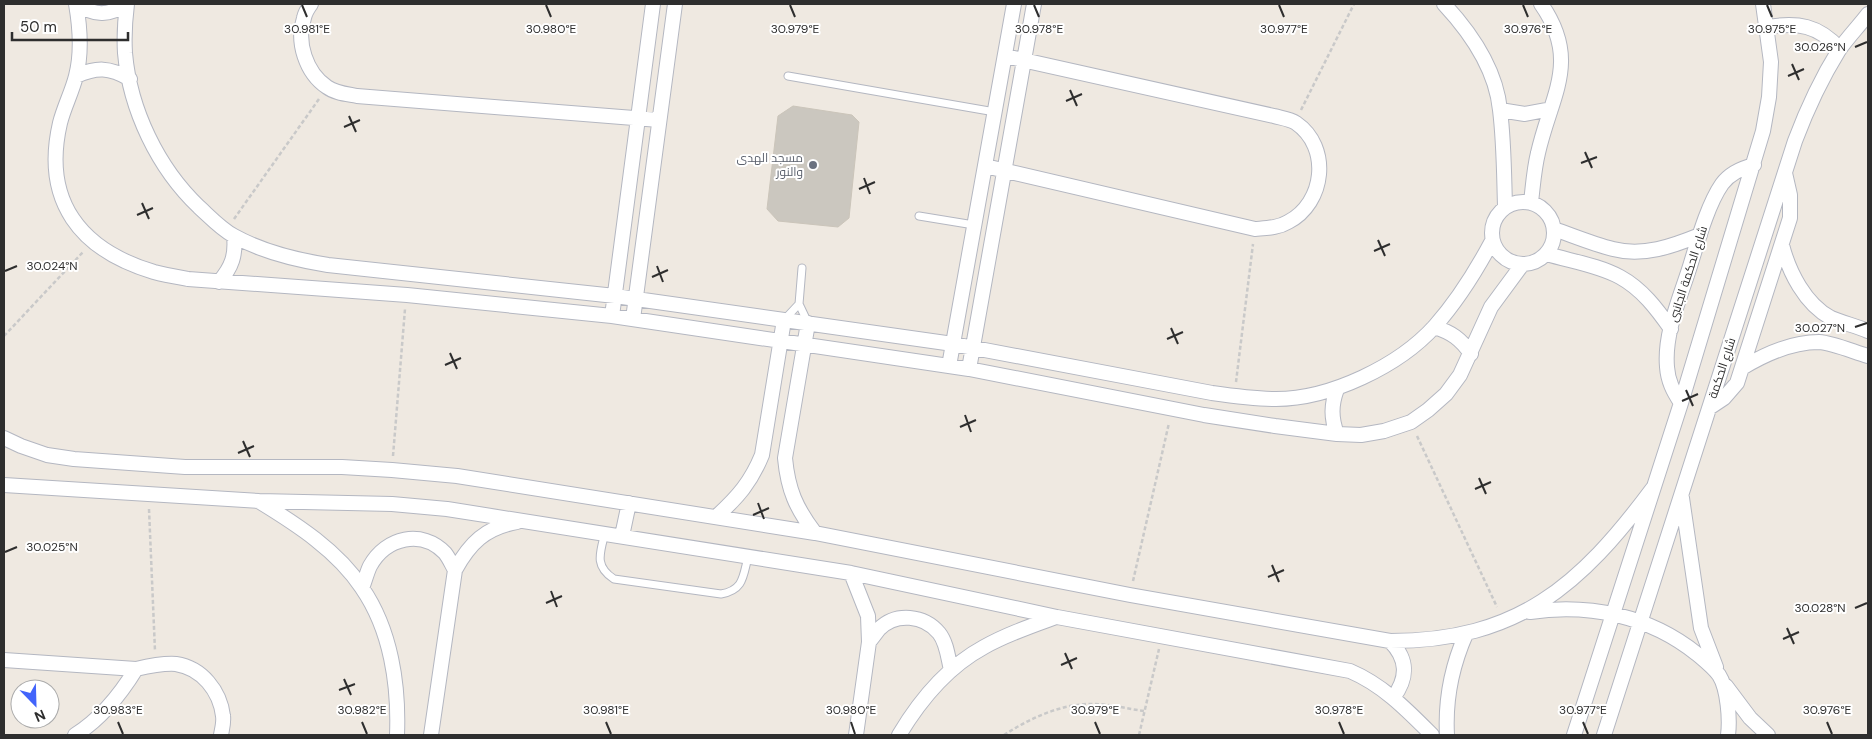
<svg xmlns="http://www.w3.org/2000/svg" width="1872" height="739" viewBox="0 0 1872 739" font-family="'DM Sans',Cairo,sans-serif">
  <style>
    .building { fill: #cbc7bf; stroke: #cbc5ba }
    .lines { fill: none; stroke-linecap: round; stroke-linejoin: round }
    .service-casing { stroke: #b4b7c1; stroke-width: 9 }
    .minor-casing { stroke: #b4b7c1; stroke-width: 16 }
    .path { stroke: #c9c9c9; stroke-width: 2.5; stroke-dasharray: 4 2.5; stroke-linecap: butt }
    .service { stroke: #fff; stroke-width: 7 }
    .minor { stroke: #fff; stroke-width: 14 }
    .ticks { fill: none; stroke: #2e2e2e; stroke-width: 2 }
    .worship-dot { fill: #6b7280; stroke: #fff; stroke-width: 2 }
    .labels { text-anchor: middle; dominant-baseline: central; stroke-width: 4; stroke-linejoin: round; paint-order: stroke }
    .worship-label { font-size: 12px; fill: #5b616d; stroke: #fff; text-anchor: end }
    .street-label { font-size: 12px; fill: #2e2e2e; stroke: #fff }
    .ticks-label { font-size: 12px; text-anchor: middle; fill: #2e2e2e; stroke: #fff; stroke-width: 4; stroke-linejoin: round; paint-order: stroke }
  </style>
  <rect width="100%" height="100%" fill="#efe9e1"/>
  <!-- building -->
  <path class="building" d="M793,106l59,9 7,7 -10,96 -11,9 -60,-6 -11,-12 11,-93z"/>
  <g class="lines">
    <!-- service casing -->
    <g class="service-casing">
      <path id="service" d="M788,76l207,36
        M919,216l55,9
        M802,268l-3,36 9,19
        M784,320l15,-16
        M605,533c-5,20 -11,33 9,46l107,15c23,-4 22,-18 27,-37"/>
    </g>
    <!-- minor casing -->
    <g class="minor-casing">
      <path id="minor" d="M76,4c4,23 6,49 0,72 -4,16 -12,31 -16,47 -18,78 20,127 94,149 11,3 23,5 34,7l219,16 205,21 357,53 235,46 71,11 62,8 24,1 23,-4 27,-9 17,-12 18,-16 14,-19 31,-68 31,-42
        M79,4c15,13 32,11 47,0
        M127,4c-2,16 -3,33 -2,49 5,57 33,115 74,154 11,10 22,22 35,29 29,16 62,24 94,29l287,31 338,48 259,49c21,3 43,6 64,6 54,0 123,-33 159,-73 23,-26 41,-55 57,-85
        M311,4c-3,4 -6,9 -7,14 -8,24 2,55 23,69 8,6 20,7 30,9l302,24
        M1444,4c27,29 52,65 56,106 4,32 4,64 5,96
        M1767,27c31,-5 51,-2 73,22
        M76,76c21,-9 33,-9 54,3
        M1500,110l25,4 26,-5
        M985,166l270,63c12,-1 23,-1 33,-7 37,-19 43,-75 8,-99 -6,-4 -15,-5 -22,-7l-269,-60
        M1492 233a31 31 0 1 1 62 0a31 31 0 1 1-62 0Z
        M1531,202c2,-16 3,-33 7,-49 13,-58 43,-92 3,-149
        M1554,229c20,7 39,15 59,20 30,8 60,-3 87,-14
        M1782,245c7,27 23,59 49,73 12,5 25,8 37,13
        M1547,254c23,7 51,11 73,23 22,12 37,32 51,52
        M219,282c13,-15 17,-27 15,-46
        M612,316l41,-312
        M633,319l42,-315
        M808,323l-23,135c3,32 11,50 30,75
        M1434,327c17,5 27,12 37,27
        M949,366l65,-362
        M1742,368c23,-14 49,-26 77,-26 14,1 35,10 49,14
        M969,369l65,-365
        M1681,403c-8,-12 -13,-22 -14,-36 -3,-35 14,-71 24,-104 7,-23 17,-59 31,-79 8,-11 20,-16 32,-19
        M1709,408l15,-10 13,-15 53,-165v-23l-5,-22
        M1337,434c-6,-16 -6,-29 0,-45
        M4,438l17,8 26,9 27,4 111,8h157l50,3 65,6 358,57 315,62 260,46c128,0 190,-55 263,-153
        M4,485l255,16 133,3 55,5 404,64 206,44 293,54c33,14 57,39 82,64
        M1682,498l19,130 15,39
        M260,502c36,22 78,49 102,86 29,42 37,97 35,147
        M716,517c22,-20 35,-35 46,-62l22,-135
        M622,536l7,-33
        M851,573l17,43 1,26 -13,93
        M362,588c3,-7 5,-16 8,-22 16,-29 52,-37 75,-13 4,5 7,12 10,17
        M1530,612c59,-9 120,4 167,42 7,6 16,13 22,21 9,14 11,45 9,60
        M1390,641c18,18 18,37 3,57
        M869,642c4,-5 7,-9 10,-13 17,-17 45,-14 60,4 8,10 9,25 12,37
        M4,660l132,9c13,-3 27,-6 40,-5 26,4 44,27 47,52 1,6 -1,13 -2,19
        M1726,686l24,32 18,17
        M75,735c26,-16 45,-40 61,-66
        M431,735l24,-165c15,-27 30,-42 62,-48
        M899,735c21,-35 48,-68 85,-88 23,-13 47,-21 72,-30
        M1447,735c-2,-36 4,-67 19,-101
        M1574,735l107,-332 82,-272 6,-34 2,-35 -8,-58
        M1604,735l191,-594c12,-32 26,-62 44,-91 9,-13 20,-24 29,-36"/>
    </g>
    <!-- path -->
    <path class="path" d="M1301,110l53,-106
      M234,219l85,-120
      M4,336l79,-84
      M1236,382l17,-138
      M1417,436l80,171
      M393,456l12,-147
      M149,509l6,142
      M1133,581l36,-158
      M1004,735c26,-17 59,-32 90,-31 17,0 34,5 50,7
      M1139,735l20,-86"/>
    <!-- service -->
    <use href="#service" class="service"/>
    <!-- minor -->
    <use href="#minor" class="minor"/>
  </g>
  <!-- ticks -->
  <path class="ticks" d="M302,5l5,12M546,5l5,12M790,5l5,12M1034,5l5,12M1279,5l5,12M1523,5l5,12M1767,5l5,12M1855,47l12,-5M1792,64l7,16M1788,76l16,-7M1070,90l7,16M1066,101l16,-7M349,116l7,16M344,127l16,-7M1585,152l7,16M1581,163l16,-6M864,178l6,16M859,189l16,-7M142,203l7,16M137,215l16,-7M1378,240l7,16M1374,251l16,-7M657,266l6,16M5,271l12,-5M652,277l16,-7M1855,327l12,-4M1171,328l7,16M1167,339l16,-7M450,353l7,16M445,365l16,-7M1686,390l7,16M1682,401l16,-7M965,415l6,17M960,427l16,-7M243,441l7,16M238,453l16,-7M1479,478l7,16M1475,489l16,-7M758,503l6,16M753,515l16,-7M5,552l12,-5M1272,565l7,17M1268,577l16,-7M551,591l6,16M546,603l16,-7M1855,608l12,-5M1787,628l7,16M1783,639l16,-7M1065,653l7,16M1061,665l16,-7M344,679l7,16M339,690l16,-6M118,722l5,12M362,722l5,12M606,722l5,12M851,722l4,12M1095,722l5,12M1339,722l5,12M1583,722l5,12M1827,722l5,12"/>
  <!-- markers -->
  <circle class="worship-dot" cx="813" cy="165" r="5"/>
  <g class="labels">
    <!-- worship labels -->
    <g class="worship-label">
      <text x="803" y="158">مسجد الهدى<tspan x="803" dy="14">والنور</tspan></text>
    </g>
    <!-- street labels -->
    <g class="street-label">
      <text transform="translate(1688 274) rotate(-72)">شارع الحكمة الجانبى</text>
      <text transform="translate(1722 368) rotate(-72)">شارع الحكمة</text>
    </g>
  </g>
  <g class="ticks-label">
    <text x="307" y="33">30.981°E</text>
    <text x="551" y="33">30.980°E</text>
    <text x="795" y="33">30.979°E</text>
    <text x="1039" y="33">30.978°E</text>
    <text x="1284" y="33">30.977°E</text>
    <text x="1528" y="33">30.976°E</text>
    <text x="1772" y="33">30.975°E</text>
    <text x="1820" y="51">30.026°N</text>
    <text x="52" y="270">30.024°N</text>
    <text x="1820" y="332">30.027°N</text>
    <text x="52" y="551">30.025°N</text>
    <text x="1820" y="612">30.028°N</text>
    <text x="118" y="714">30.983°E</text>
    <text x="362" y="714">30.982°E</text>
    <text x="606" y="714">30.981°E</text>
    <text x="851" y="714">30.980°E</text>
    <text x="1095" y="714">30.979°E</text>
    <text x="1339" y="714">30.978°E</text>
    <text x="1583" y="714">30.977°E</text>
    <text x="1827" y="714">30.976°E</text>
  </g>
  <!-- border -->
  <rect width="1872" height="739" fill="none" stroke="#2e2e2e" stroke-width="10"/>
  <!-- north arrow -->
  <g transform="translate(35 704) rotate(157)"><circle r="24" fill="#ffffff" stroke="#ababab"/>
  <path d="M0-4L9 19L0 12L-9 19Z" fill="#4264fb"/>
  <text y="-8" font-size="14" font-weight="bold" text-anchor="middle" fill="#2e2e2e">N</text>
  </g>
  <!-- scale -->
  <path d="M12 32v8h116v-8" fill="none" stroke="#2e2e2e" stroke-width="2.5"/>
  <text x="20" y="32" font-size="15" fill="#2e2e2e" stroke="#ffffff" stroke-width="4" paint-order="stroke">50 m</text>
</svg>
